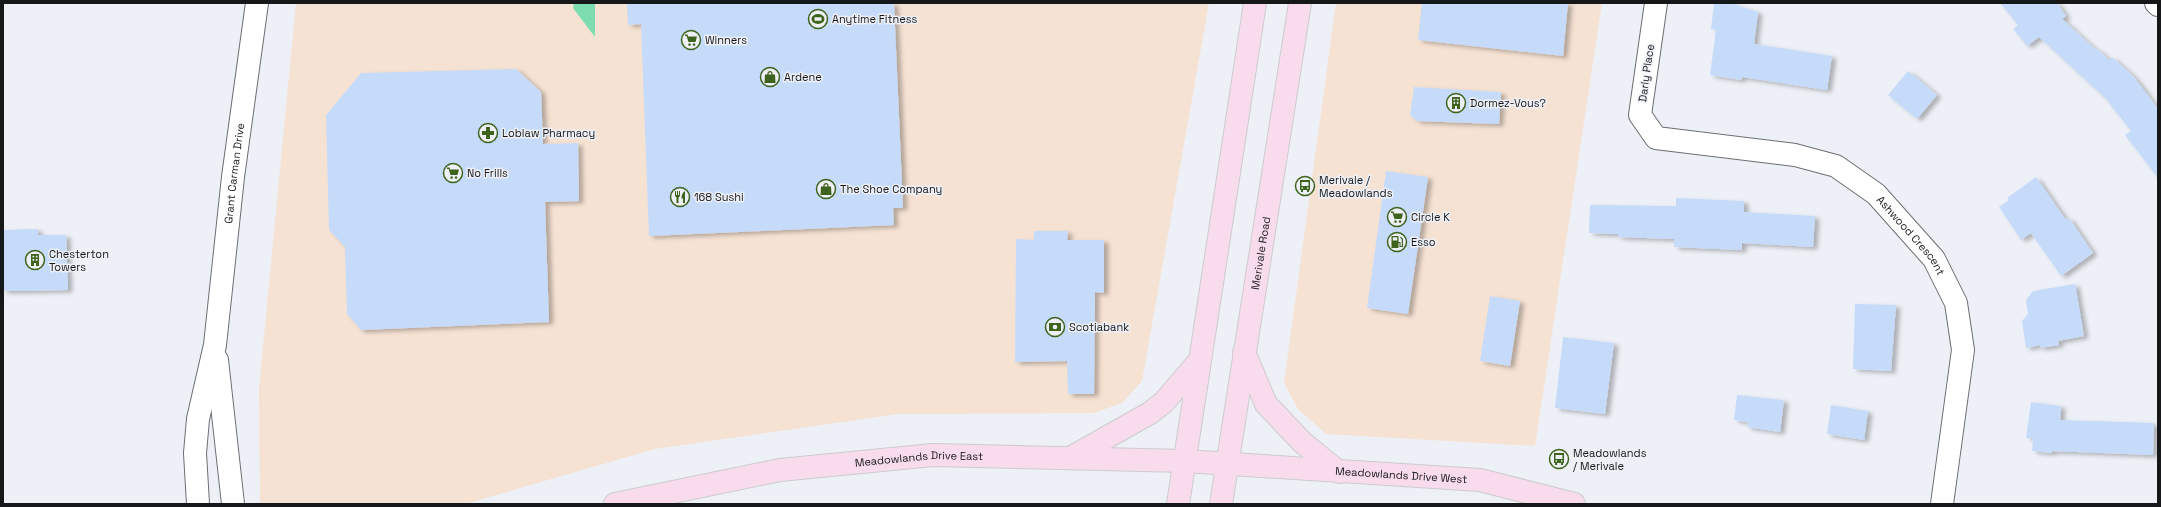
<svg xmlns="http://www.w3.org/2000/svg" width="2161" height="507" viewBox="0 0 2161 507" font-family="'Space Grotesk',sans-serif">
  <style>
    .commercial { fill: #f6e2d3 }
    .green { fill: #7ddcb0 }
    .building { fill: #c6dbfa; filter: url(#shadow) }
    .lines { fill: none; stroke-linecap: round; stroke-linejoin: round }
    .minor-casing { stroke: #6b6f73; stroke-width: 24 }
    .major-casing { stroke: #ccc; stroke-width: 24 }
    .minor { stroke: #fff; stroke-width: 22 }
    .major { stroke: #f8dced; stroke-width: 22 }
    .labels { text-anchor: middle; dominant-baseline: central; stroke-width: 3; stroke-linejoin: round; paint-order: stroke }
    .poi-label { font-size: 11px; fill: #161719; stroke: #edf0f6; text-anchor: start }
    .street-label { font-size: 11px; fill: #161719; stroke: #edf0f6 }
  </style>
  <defs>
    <filter id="shadow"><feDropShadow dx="4.5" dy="2.5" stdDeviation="2" flood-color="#0004"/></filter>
  </defs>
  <rect width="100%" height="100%" fill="#edf0f6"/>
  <!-- commercial -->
  <path class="commercial" d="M296,3h913l-67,378 -20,22 -28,10 -196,1 -243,35 -190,55h-205l-1,-116z
    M1336,3h266l-67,443 -209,-12 -28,-25 -14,-26z"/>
  <!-- green -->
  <path class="green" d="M574,3h21v34l-22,-29z"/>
  <!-- building -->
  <path class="building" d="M627,3h267l9,205h-10l1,17 -245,11 -8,-212 -13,1z
    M1422,3h146l-5,53 -145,-16z
    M1714,3h16l28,9 -4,32 78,12 -5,34 -85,-13 -1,3 -31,-5 6,-45 -5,-1z
    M2000,3h57l9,13 -4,3 34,31 1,-1 12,11 3,-3 22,20 24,32v69l-33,-43 6,-4 -26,-33 -66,-61 -12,9 -14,-17 5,-4z
    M516,69l25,23 2,52 35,-1 1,58 -34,1 4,120 -188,8 -14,-16 -2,-67 -16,-17 -3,-115 35,-42z
    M1908,71l29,24 -20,24 -29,-24z
    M1414,87l87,5 -2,32 -82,-3 -7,-6z
    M1386,171l42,6 -20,137 -41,-6z
    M2036,177l30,43 3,-2 24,35 -32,23 -30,-43 -10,7 -22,-33 10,-7 -2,-2z
    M1676,198l68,3v11l71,4 -2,31 -71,-4v7l-68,-3v-8l-56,-2v-3l-29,-1 1,-28 86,1z
    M38,229v6h28l2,55 -65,1v-61z
    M1034,231h34l-1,9h37v53l-9,-1 -1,102h-26l-1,-33 -52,1 1,-123 18,1z
    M2075,284l9,52 -26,5 1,4 -19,3v-3l-14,3 -4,-27 6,-7 -2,-14 7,-9z
    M1490,296l30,5 -10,65 -30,-5z
    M1855,304l41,1 -5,66 -38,-2z
    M1563,337l51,6 -9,71 -50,-6z
    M1737,395l47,5 -4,32 -33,-5 1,-5 -14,-2z
    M2031,402l30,4 -1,14 94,3 -1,32 -101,-4v2l-20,-2 1,-13h-7z
    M1831,405l37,6 -4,29 -37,-6z"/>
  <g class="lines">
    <!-- minor casing -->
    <g class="minor-casing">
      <g id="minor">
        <path id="s1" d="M1656,3l-16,112 16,23 139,17 41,11 40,28 58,65 22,44 7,47 -21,154"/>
        <path d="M2156,3l2,2"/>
        <path d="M217,360l16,144"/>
        <path id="s2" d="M198,504l-3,-51 3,-34 17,-74 18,-168 24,-174"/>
      </g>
    </g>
    <!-- major casing -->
    <g class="major-casing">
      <g id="major">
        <path d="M1244,352l22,52 37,39 36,29"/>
        <path d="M1072,457l78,-44 14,-11 36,-42"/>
        <path id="s3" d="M615,504l165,-34 153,-15 252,6 295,19 94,24"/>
        <path d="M1178,504l77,-501"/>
        <path id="s4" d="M1221,504l79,-501"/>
      </g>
    </g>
    <!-- minor -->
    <use href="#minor" class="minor"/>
    <!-- major -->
    <use href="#major" class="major"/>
  </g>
  <!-- icons -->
  <defs>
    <g id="stadium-ring" transform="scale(1)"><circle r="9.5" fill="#edf0f6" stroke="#3e631c" stroke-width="1.5"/><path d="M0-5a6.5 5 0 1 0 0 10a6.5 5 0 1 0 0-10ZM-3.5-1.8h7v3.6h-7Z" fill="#3e631c"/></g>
    <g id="supermarket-ring" transform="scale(1)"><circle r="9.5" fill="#edf0f6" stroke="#3e631c" stroke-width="1.5"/><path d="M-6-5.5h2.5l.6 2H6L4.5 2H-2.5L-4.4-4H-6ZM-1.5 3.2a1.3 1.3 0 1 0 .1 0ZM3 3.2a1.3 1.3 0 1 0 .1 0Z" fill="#3e631c"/></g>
    <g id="shop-ring" transform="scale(1)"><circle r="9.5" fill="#edf0f6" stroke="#3e631c" stroke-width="1.5"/><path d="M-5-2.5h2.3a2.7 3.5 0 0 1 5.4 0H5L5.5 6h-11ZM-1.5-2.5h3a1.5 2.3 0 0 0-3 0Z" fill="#3e631c"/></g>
    <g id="building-ring" transform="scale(1)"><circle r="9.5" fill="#edf0f6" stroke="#3e631c" stroke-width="1.5"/><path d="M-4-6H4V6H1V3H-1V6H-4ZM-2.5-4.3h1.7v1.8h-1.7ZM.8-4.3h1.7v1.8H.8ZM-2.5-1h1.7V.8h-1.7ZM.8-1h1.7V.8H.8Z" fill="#3e631c"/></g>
    <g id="pharmacy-ring" transform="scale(1)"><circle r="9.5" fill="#edf0f6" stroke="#3e631c" stroke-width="1.5"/><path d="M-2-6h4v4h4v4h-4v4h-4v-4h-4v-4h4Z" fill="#3e631c"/></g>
    <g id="bus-ring" transform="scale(1)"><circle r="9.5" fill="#edf0f6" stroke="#3e631c" stroke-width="1.5"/><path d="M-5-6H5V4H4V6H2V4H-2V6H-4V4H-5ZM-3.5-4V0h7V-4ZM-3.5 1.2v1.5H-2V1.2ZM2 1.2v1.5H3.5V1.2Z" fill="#3e631c"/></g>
    <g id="restaurant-ring" transform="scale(1)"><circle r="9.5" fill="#edf0f6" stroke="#3e631c" stroke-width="1.5"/><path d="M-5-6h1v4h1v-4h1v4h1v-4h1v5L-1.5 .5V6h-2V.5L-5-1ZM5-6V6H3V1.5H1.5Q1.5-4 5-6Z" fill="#3e631c"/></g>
    <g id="fuel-ring" transform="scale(1)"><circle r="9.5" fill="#edf0f6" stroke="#3e631c" stroke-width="1.5"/><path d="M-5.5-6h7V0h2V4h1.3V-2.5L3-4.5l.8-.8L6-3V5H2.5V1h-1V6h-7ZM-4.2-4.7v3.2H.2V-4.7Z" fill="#3e631c"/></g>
    <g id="bank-ring" transform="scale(1)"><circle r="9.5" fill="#edf0f6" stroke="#3e631c" stroke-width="1.5"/><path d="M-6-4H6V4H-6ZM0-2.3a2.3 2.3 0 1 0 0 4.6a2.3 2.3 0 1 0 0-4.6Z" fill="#3e631c"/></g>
  </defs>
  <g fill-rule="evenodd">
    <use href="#stadium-ring" x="818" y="19"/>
    <use href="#supermarket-ring" x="691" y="40"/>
    <use href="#shop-ring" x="770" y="77"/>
    <use href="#building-ring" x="1456" y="103"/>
    <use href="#pharmacy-ring" x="488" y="133"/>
    <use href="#supermarket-ring" x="453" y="173"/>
    <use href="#bus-ring" x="1305" y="186"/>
    <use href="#shop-ring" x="826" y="189"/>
    <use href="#restaurant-ring" x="680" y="197"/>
    <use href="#supermarket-ring" x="1397" y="217"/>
    <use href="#fuel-ring" x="1397" y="242"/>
    <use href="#building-ring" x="35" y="260"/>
    <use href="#bank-ring" x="1055" y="327"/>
    <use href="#bus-ring" x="1559" y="459"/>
  </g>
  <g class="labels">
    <!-- poi labels -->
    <g class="poi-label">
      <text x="832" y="19">Anytime Fitness</text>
      <text x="705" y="40">Winners</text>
      <text x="784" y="77">Ardene</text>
      <text x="1470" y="103">Dormez-Vous?</text>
      <text x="502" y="133">Loblaw Pharmacy</text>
      <text x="467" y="173">No Frills</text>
      <text x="1319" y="180">Merivale /<tspan x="1319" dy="13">Meadowlands</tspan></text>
      <text x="840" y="189">The Shoe Company</text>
      <text x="694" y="197">168 Sushi</text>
      <text x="1411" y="217">Circle K</text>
      <text x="1411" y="242">Esso</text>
      <text x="49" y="254">Chesterton<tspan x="49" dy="13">Towers</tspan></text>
      <text x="1069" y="327">Scotiabank</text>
      <text x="1573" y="453">Meadowlands<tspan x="1573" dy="13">/ Merivale</tspan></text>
    </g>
    <!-- street labels -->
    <g class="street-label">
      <text transform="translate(1646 73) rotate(-82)">Darly Place</text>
      <text stroke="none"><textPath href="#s2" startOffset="334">Grant Carman Drive</textPath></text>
      <text stroke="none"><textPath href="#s1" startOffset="427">Ashwood Crescent</textPath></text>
      <text stroke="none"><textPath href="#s4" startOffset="254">Merivale Road</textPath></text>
      <text stroke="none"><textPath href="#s3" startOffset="308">Meadowlands Drive East</textPath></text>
      <text stroke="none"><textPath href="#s3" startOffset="791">Meadowlands Drive West</textPath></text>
    </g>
  </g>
  <!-- border -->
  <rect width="2161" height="507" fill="none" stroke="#161719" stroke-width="8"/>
</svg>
